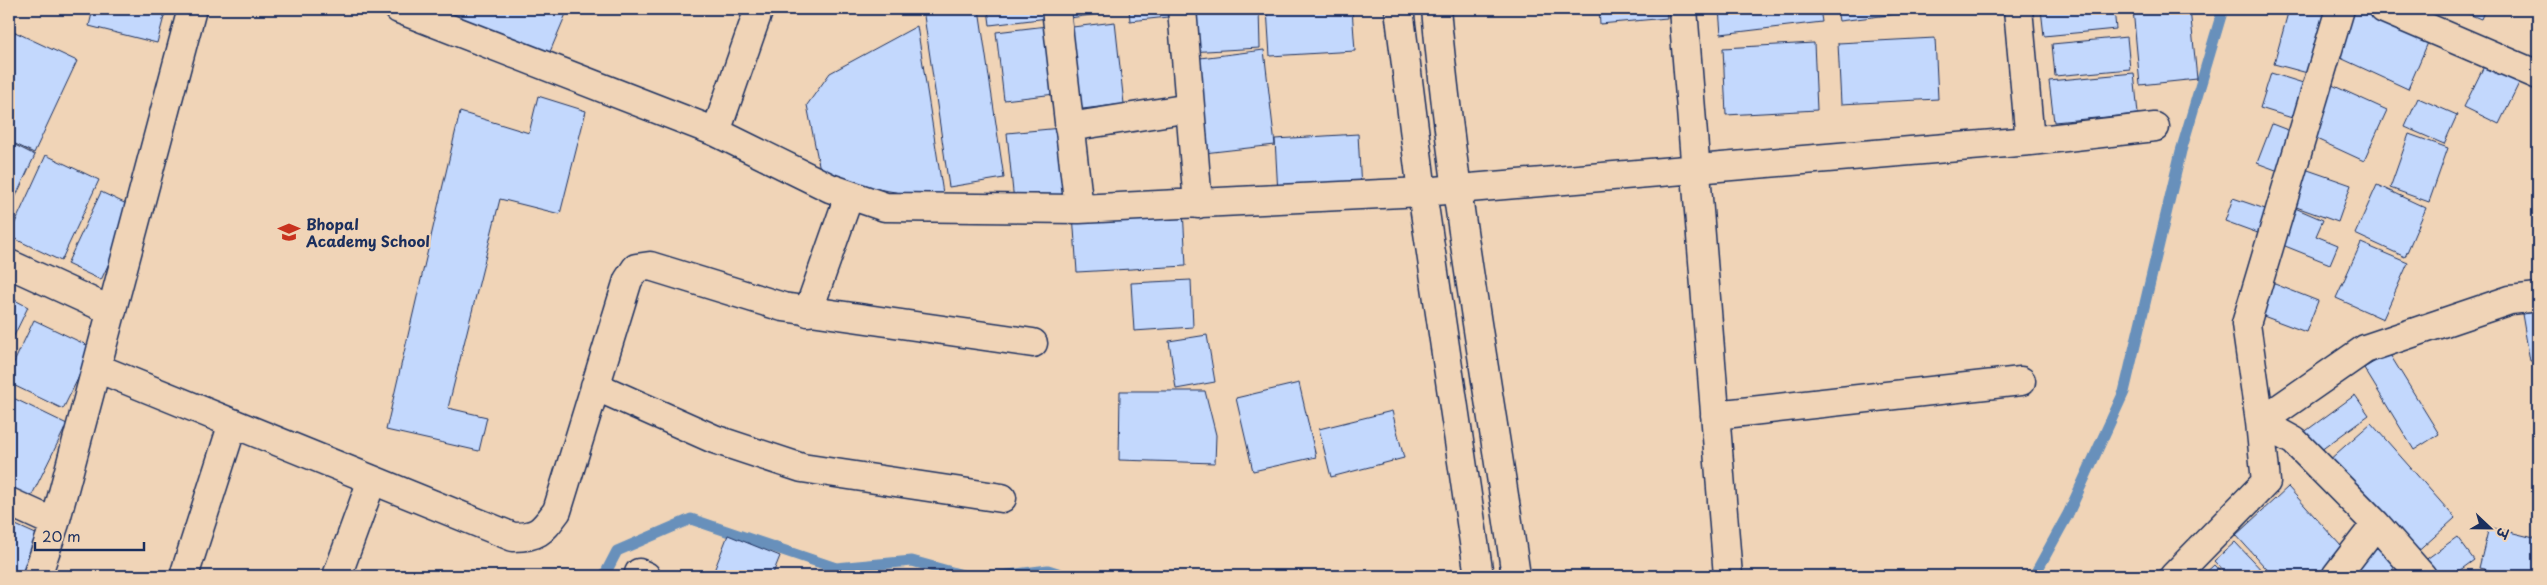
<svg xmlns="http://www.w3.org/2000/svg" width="2547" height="585" viewBox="0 0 2547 585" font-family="'Playpen Sans','Playpen Sans Deva',sans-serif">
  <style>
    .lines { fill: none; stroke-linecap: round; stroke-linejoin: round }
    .stream { stroke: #6790bb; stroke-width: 11 }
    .building { fill: #c3d8fd; stroke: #1b2f5e }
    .street-casing { stroke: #1b2f5e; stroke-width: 31 }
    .secondary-casing { stroke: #1b2f5e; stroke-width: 31 }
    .street { stroke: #f0d4b7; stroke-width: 28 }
    .secondary { stroke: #f0d4b7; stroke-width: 28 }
    .labels { text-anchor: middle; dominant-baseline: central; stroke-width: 4; stroke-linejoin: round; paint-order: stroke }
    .poi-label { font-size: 15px; font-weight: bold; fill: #1b2f5e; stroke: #f0d4b7; text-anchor: start }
  </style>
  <rect width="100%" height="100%" fill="#f0d4b7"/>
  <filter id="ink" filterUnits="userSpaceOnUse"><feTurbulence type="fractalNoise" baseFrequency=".02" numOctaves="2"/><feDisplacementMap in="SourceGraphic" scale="10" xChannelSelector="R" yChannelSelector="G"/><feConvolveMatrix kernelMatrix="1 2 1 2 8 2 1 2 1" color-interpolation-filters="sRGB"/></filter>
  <g filter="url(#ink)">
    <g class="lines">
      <!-- stream -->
      <path class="stream" d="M604,576l13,-25 74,-32 145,49 76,-7 54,15
        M1001,576l47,-6 19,6
        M2034,576l34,-62 56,-122 57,-241 42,-142"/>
    </g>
    <!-- building -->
    <path class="building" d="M93,9h73l-9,34 -68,-17z
      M439,9h129l-21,50 -110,-46z
      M923,9h56l25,169 -55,9z
      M988,9h59l1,9 -58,7z
      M1068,9h56v1l-54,8z
      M1129,9h38l1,8 -38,4z
      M1186,9h73l1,39 -72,4z
      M1267,9h85l3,42 -85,5z
      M1599,9h67l1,9 -67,6z
      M1719,9h101l2,13 -101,12z
      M1837,9h94v1l-92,11z
      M2041,9h73l2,20 -72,7z
      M2133,9h57l7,70 -57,6z
      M2289,9h44l-18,66 -41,-11z
      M2355,9h11l64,29 -22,51 -74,-34z
      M2408,9h24l-3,8z
      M2456,9h29l-4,10z
      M9,18l4,2 -4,9z
      M1115,22l9,82 -50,6 -10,-82z
      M917,26l27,174 -122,-20 -15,-75 23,-32z
      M1047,26l8,68 -51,6 -8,-68z
      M15,32l62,29 -43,92 -25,-12v-95z
      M2127,37l3,32 -75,7 -3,-32z
      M1935,38l3,61 -97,5 -3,-61z
      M1814,43l3,67 -91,5 -3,-67z
      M1264,50l11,95 -71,8 -12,-94z
      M2487,60l35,17 -23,47 -35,-17z
      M2134,73l4,41 -84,8 -5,-41z
      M2271,73l45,14 -11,35 -45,-14z
      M2332,85l55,25 -23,51 -54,-25z
      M538,96l48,15 -26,103 -60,-15 -52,209 39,9 -8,34 -93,-21 74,-318 69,21z
      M2418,98l39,17 -13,29 -39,-17z
      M2272,124l26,10 -14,39 -27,-10z
      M1061,128l7,68 -54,6 -7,-69z
      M1358,134l3,55 -83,5 -3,-55z
      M2409,134l39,14 -19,54 -39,-14z
      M9,142l26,13 -26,56z
      M46,155l53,25 -38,81 -52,-25z
      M2302,168l49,17 -13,37 -50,-18z
      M2377,185l49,23 -21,49 -50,-23z
      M101,192l34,16 -34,72 -34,-16z
      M2233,198l41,14 -8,24 -41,-15z
      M2295,208l28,12 -7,16 22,9 -8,19 -50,-20z
      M1183,209l3,57 -109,6 -4,-58z
      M2361,243l47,20 -25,56 -47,-21z
      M2262,279l56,22 -12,31 -56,-21z
      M1191,280l2,47 -59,4 -3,-48z
      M9,297l19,10 -19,39z
      M2538,311v49l-8,1 -8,-47z
      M34,320l59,28 -30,61 -54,-26v-10z
      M1207,335l8,47 -39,7 -7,-48z
      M2389,353l50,81 -25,16 -50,-82z
      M1299,383l17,74 -63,14 -17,-73z
      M1120,391h85l11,44 -1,28 -96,-3z
      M2355,395l14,20 -52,38 -14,-20z
      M9,396l58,28 -38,77 -20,-10z
      M1392,411l12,47 -73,19 -12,-48z
      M2371,423l84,95 -42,38 -85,-95z
      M2288,487l62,69 -23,20h-54l-37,-41z
      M9,522l29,13 -17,41h-12z
      M2489,527l49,12 -1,37h-23l-35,-8z
      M728,535l52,21 -8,20h-60z
      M2457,537l17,23 -22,16h-17l-11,-15z
      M2385,539l18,20 -18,17h-39z
      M2235,542l32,34h-39l-14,-15z
      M2214,565l10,11h-22z"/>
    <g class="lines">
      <!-- street casing -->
      <g class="street-casing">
        <path id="street" d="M399,9l317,123 114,56 55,19 194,2 343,-17 608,-51 125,-14
          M1056,9l23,200
          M1182,9l16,195
          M1683,9l45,567
          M2018,9l12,132
          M2384,9l154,66
          M1069,127l121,-19
          M716,132l43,-123
          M9,264l103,47
          M808,312l41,-116
          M97,368l416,169c26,0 29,-6 44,-26l71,-231 8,-12 14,-2 133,41 250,36
          M595,386l119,53 88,29 200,30
          M1715,415l306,-34
          M9,502l46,21
          M639,573l7,3
          M37,576l18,-53 137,-514
          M184,576l49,-153
          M337,576l35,-96
          M2174,576l92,-94 -6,-60 -14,-98 94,-315
          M2336,576l40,-52
          M2422,576l-46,-52 -82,-83 -34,-19 105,-73 145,-49 28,-3"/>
      </g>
      <!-- secondary casing -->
      <g class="secondary-casing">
        <path id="secondary" d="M1399,9l23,183 57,384
          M1436,9c17,190 53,378 80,567"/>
      </g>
      <!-- street -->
      <use href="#street" class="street"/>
      <!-- secondary -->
      <use href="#secondary" class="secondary"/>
    </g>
  </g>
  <!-- icons -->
  <defs>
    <g id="school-bare" transform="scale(1.725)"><path d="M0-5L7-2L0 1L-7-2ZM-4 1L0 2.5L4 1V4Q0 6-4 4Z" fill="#c8321e" stroke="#f0d4b7" stroke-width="2.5" paint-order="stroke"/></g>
  </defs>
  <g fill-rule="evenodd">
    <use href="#school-bare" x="289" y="232"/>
  </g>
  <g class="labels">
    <!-- poi labels -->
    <g class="poi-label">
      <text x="306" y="223">Bhopal<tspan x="306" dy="17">Academy School</tspan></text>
    </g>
  </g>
  <!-- margin -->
  <rect width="2547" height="585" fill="none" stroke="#f0d4b7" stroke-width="30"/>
  <rect x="15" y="15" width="2517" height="555" fill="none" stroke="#1b2f5e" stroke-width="2" filter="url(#ink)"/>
  <!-- north arrow -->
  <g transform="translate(2490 528) rotate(112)" stroke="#f0d4b7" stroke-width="4" paint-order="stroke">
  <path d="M0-4L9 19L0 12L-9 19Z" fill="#1b2f5e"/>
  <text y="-8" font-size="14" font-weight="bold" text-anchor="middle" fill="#1b2f5e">उ</text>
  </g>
  <!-- scale -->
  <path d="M35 542v8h109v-8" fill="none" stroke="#1b2f5e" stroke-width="2.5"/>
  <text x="42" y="542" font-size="15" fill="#1b2f5e" stroke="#f0d4b7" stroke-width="4" paint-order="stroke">20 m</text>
</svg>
